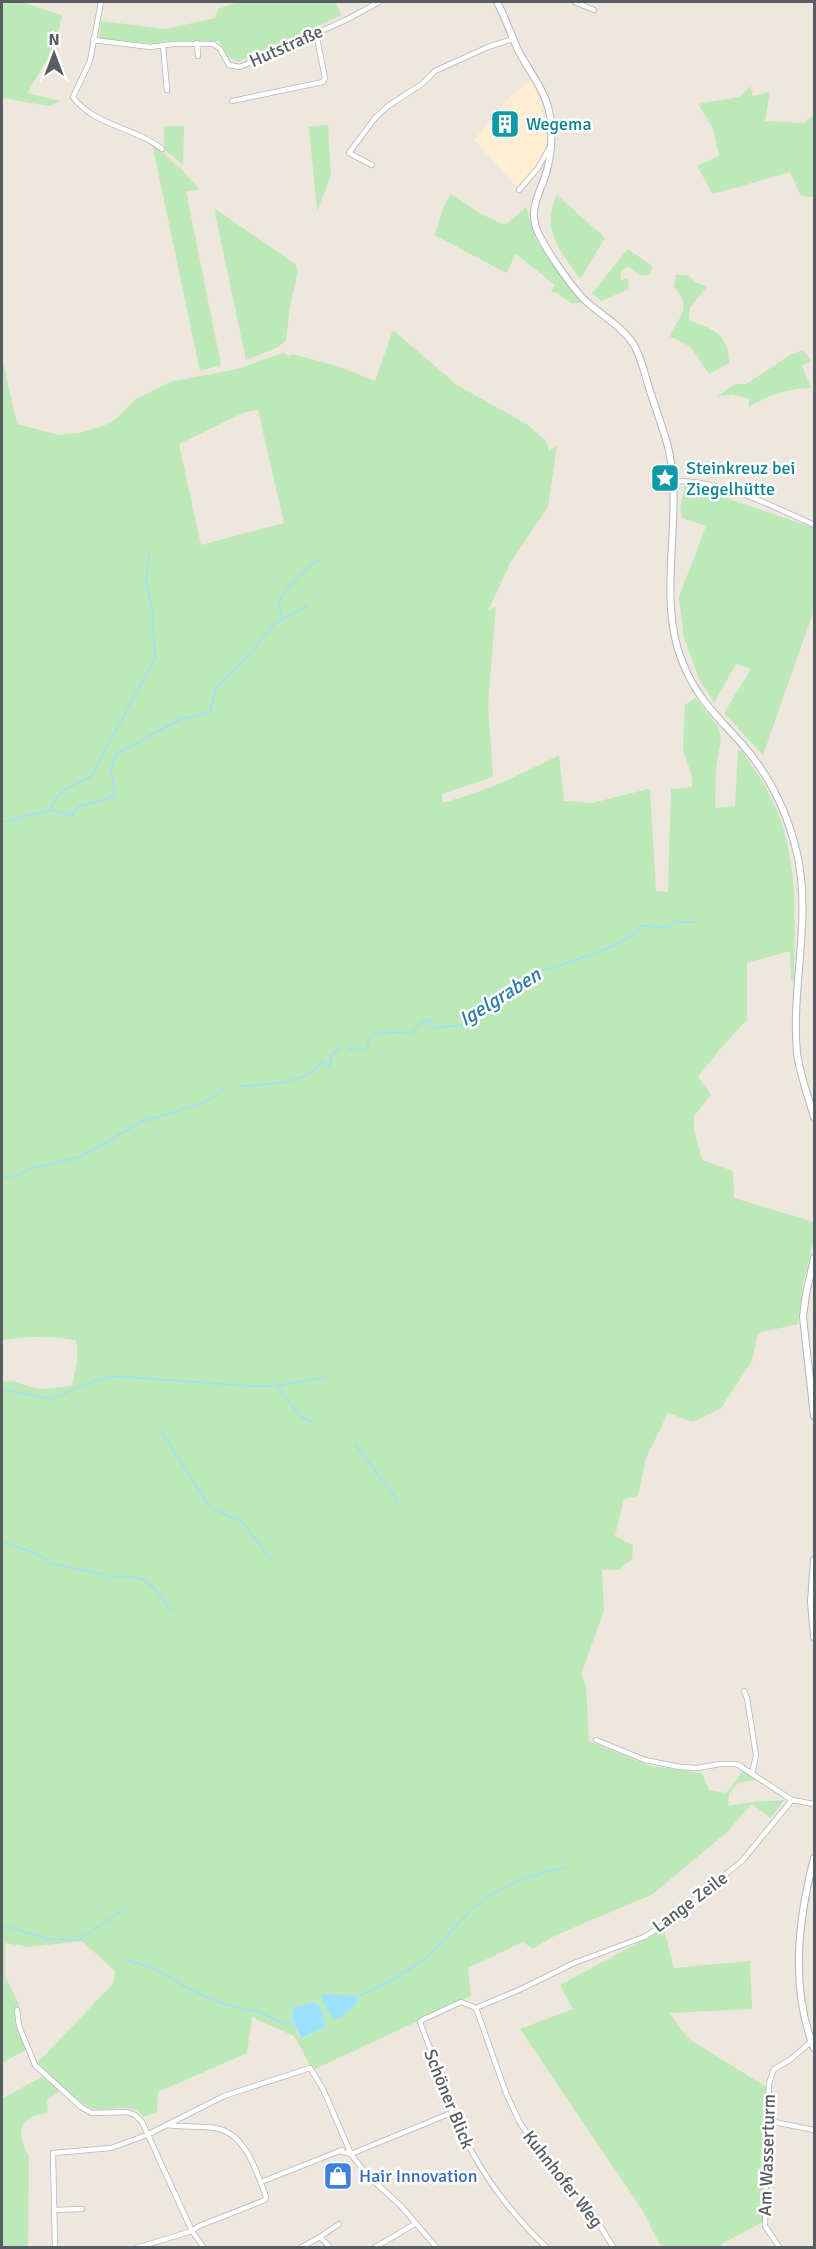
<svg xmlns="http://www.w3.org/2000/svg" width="816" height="2249" viewBox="0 0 816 2249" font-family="Signika,sans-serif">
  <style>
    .commercial { fill: #ffeed1 }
    .green { fill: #bde8b7; fill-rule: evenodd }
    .water { fill: #9ce1ff }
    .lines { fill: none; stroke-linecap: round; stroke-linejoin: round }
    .stream { stroke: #9ce1ff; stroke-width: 1.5 }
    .minor-casing { stroke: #b2b7bb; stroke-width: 6 }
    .tertiary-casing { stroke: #b2b7bb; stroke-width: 8 }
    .minor { stroke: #fff; stroke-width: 4.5 }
    .tertiary { stroke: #fff; stroke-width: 6 }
    .labels { text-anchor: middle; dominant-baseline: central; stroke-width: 5; stroke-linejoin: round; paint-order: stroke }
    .street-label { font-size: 18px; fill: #575d61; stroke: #fff }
    .culture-label { font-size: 18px; fill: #0d838f; stroke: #fff; text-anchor: start }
    .shop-label { font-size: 18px; fill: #366cbe; stroke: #fff; text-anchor: start }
    .water-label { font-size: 20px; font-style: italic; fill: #2b7aa8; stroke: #fff }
  </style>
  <rect width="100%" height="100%" fill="#ede7de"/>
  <!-- commercial -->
  <path class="commercial" d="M532,80l10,29 6,33 -11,24 -19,22 -44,-48 37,-45z"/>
  <!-- green -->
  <path class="green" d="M2,2h19l41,13c-6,34 -17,49 -35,78l33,8 -11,5 -47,-8z
    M238,2h97l7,13 -104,47 -8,-3 -11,-18h-54l-9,3 -57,-6 2,-17 65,8 49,-11 3,-9z
    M750,86l3,10 17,-4 -5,29 39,2 10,-9v83l-13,-1 -11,-24 -77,22 -16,-28 22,-10 -6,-28 -15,-24 42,-7z
    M328,125l3,51 -14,35 -8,-84z
    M164,126h20l-1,39 -19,-16z
    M152,143l31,28 17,19 -14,1 35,174 -21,6z
    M451,194l28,19 26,12 21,-18 10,33 45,63h-10l-14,-10 -6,-1 4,-7 -39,-31 -10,19 -71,-38 8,-26z
    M557,195l48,43 -25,41c-19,-28 -40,-49 -23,-84z
    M214,208l81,56 3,7 -8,35 -4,34 -8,7 -32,13z
    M628,249l24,17 -1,9h-12l-11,-9 -7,6v8l7,-2 1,11 -28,12 -9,-8z
    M676,275h12l7,7 12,5 -17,20 -1,13c24,10 40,13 40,43l-20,11 -18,-27 -22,-11c11,-20 24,-29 5,-49z
    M393,330l64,55 71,40 18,16 3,10 8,-6 -9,62 -38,56 -22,48 8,-5 -8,98 5,73 -51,17v9c41,-10 80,-29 117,-48l5,46 28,2 56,-14 2,1 6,101 12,1 3,-103 21,-2v-10l-9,-28 2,-44 10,-7 23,28 3,12 -5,32 -1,38 20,-2 3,-56 4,1c9,14 20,28 27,43 32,62 25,119 25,187l-3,-1 -1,-29 -43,12v57l-28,30 -21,27 13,18 -17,21v13l8,31 31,11 1,27 80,24v17l-11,45 -5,40 -40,9 -6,28 -31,47 -28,14 -25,-9 -22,45 -8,38 -14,3 -9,37 18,9 -1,14 -14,11h-16l2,41 -23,63 5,12 3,55 61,25 52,7 7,17 17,3 17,-22 12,9 -17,3 -9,11 -1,12 25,-4 31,-2 -13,18 -19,-14 -25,28 -74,62 -99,42 -21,13 -10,-7 -55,26 3,28 -158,74 -19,-34 -42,-19 -5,36 -89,39 -1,20 -14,5c-9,-17 -33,-5 -48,-8 -14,-3 -48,-34 -58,-46l76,-79 2,-13 -33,-30 -53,6 -24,-4v33l14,29 -3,11 11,33 -25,14v-681c13,-3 22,4 34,6 12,2 24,-1 36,-2 3,-15 8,-31 4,-46 -25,-4 -49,-4 -74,0v-983l15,67 42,11 20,-2 24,-7 13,-7 20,-20 34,-17 67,-13 46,-16 7,3 2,-2 45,12 38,15zM258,410l26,113 -83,22 -22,-101 66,-32zM315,2002l5,5 6,20 -24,11 -3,-1 -6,-15 -1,-13 2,-2z
    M803,350l8,11 -9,5 9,22c-22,0 -43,7 -62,19v-8l-17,-5 -15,3 18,-13h11l44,-29z
    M685,484l129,44v82l-51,145 -39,-42 27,-44 -15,-5 -22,38 -14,-21 -16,-43 -5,-41 27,-71 -24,-8 -2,-9z
    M664,1929l10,39 76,-7 2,48 -83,4 20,26 79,49 -5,134 -42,22 1,3h-61l-18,-36 -123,-182 53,-20 -13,-24z
    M43,2076l17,15 -13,9 1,13c-29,3 -33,19 -19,43l-1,91h-26v-148z"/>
  <!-- water -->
  <path class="water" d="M322,1994l35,2v7l-16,14 -8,2 -11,-20z
    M315,2002l5,5 6,20 -25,11 -8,-16 -1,-13 2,-2z"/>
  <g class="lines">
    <!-- stream -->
    <path class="stream" d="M283,619c-1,-4 -4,-10 -4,-14 1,-14 30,-38 41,-47
      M51,809c5,-18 24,-25 40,-32l64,-119 -3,-51 -6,-24 3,-31
      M2,822l49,-12 21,6 6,-9 37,-11 -4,-27 5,-15 63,-34 31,-8 6,-24 32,-32 27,-33 32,-17
      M348,1049l18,1 4,-11 4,-5 21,-2 15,2 13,-13 7,-1 3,8 30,-3 27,-22 23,-13 20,-18 32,-8 51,-19 20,-13 3,-6 30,1 7,-5h20
      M240,1086c26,-1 67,-2 82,-25l7,6 3,-13 9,-5
      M2,1175l7,3 28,-11 43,-10 61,-35 65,-20 19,-14
      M277,1386l23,30 16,9
      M2,1392l3,-2 46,9 43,-18 20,-5 136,10h27l48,-9
      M161,1431l48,75
      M355,1444l43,57
      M216,1510l26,12 30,38
      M2,1541l38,14 10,8 56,12
      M110,1578c37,-7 42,8 62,34
      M472,1909c27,-24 58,-32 92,-42
      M2,1925l45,14 32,1 45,-31
      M125,1960l29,8 30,18 34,16 28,8 10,1 28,12
      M357,1997l37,-18 31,-20 44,-47
      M322,2012l5,-2
      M286,2023l7,-1"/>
    <!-- minor casing -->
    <g class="minor-casing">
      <path id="minor" d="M101,2l-11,59 -17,36c21,29 62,30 89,52
        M575,2l19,8
        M93,40l57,7 23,-3h40l7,5 9,16 11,2 106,-47 33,-18
        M197,43l1,13
        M163,46l4,44
        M232,101l91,-19 2,-4 -9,-45
        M372,165l-23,-12 26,-35 13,-12 34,-22 13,-13 53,-24 25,-8
        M519,190l19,-22 12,-21
        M673,481c48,-1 98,24 141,44
        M744,1691l3,7 9,57 -4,19
        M596,1740l49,20 35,7 17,1 23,-4h17l55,36 22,4
        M476,2008l43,-18 55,-27 70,-26 18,-11 80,-65 50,-61
        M476,2008l30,85 13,28 17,26 50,57 28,44
        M17,2010l2,16 16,39 46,42 11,6 35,-1 8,3 7,7 50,109 12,17
        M451,2113l4,4c21,50 52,93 92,131
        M451,2113l1,-7 -32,-84 2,-2 39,-18 15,6
        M769,2121l45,9
        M339,2151l12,3 100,-41
        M261,2182l81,-32
        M55,2210l27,-1
        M320,2237l19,-13
        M55,2248l-2,-95 58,-5 36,-13 77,-39 86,-28 13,21 28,65 16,21 34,31 36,42
        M136,2248l56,-17 7,-5 66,-26 1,-3c-9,-25 -21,-65 -51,-69 -16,-2 -32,-1 -48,-3
        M300,2248l20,-11 11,11
        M374,2248l39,-23
        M780,2248l-15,-22 4,-143 5,-14 16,-9 22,-19"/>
    </g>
    <!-- tertiary casing -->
    <g class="tertiary-casing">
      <path id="tertiary" d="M497,2c9,16 14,34 22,50 13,24 30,43 32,71 1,14 0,30 -3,43 -4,21 -21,41 -11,64 8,19 36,60 52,74 16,13 34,24 45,41 8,14 11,31 16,46 6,18 12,35 17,52 19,68 -12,151 15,218 15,38 34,54 60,83 29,33 47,72 56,114 13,64 -7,130 -1,195 3,22 11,43 17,64
        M814,1258l-8,36 -3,23 11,99
        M814,1560l-3,42 3,35
        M814,1858c-16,62 -24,130 0,190"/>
    </g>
    <!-- minor -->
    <use href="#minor" class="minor"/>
    <!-- tertiary -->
    <use href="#tertiary" class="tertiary"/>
  </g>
  <!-- icons -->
  <defs>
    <g id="building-square" transform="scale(1.5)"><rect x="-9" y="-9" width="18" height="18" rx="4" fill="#0f9aa8" stroke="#fff"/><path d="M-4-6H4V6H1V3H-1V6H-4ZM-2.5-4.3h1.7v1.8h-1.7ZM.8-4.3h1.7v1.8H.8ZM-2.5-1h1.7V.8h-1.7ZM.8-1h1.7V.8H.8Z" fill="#fff"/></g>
    <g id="sight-square" transform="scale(1.5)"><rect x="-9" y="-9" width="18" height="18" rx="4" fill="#0f9aa8" stroke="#fff"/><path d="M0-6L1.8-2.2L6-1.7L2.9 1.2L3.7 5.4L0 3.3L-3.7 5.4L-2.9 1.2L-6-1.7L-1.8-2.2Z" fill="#fff"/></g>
    <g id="shop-square" transform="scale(1.5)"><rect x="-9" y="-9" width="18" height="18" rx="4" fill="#3f7fe0" stroke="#fff"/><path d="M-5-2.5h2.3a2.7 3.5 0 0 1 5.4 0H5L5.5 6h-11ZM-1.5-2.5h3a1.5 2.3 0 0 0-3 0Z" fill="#fff"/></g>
  </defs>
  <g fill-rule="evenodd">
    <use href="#building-square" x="505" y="124"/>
    <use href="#sight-square" x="665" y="478"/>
    <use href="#shop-square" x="338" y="2176"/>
  </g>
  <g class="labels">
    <!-- street labels -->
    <g class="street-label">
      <text transform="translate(286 46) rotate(-24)">Hutstraße</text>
      <text transform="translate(690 1902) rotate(-37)">Lange Zeile</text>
      <text transform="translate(449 2099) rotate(68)">Schöner Blick</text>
      <text transform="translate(767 2155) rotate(-88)">Am Wasserturm</text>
      <text transform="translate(563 2179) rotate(52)">Kuhnhofer Weg</text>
    </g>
    <!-- culture labels -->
    <g class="culture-label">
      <text x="526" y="124">Wegema</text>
      <text x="686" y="468">Steinkreuz bei<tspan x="686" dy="21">Ziegelhütte</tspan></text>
    </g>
    <!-- shop labels -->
    <g class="shop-label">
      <text x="359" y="2176">Hair Innovation</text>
    </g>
    <!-- water labels -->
    <g class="water-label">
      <text transform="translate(500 997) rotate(-32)">Igelgraben</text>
    </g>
  </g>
  <!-- border -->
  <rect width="816" height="2249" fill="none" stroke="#575d61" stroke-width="6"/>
  <!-- north arrow -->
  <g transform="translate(54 54)" stroke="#ffffff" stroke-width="4.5" paint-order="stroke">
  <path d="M0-4.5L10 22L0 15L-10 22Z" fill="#575d61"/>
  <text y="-9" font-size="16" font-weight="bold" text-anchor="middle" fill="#575d61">N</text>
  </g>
</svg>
